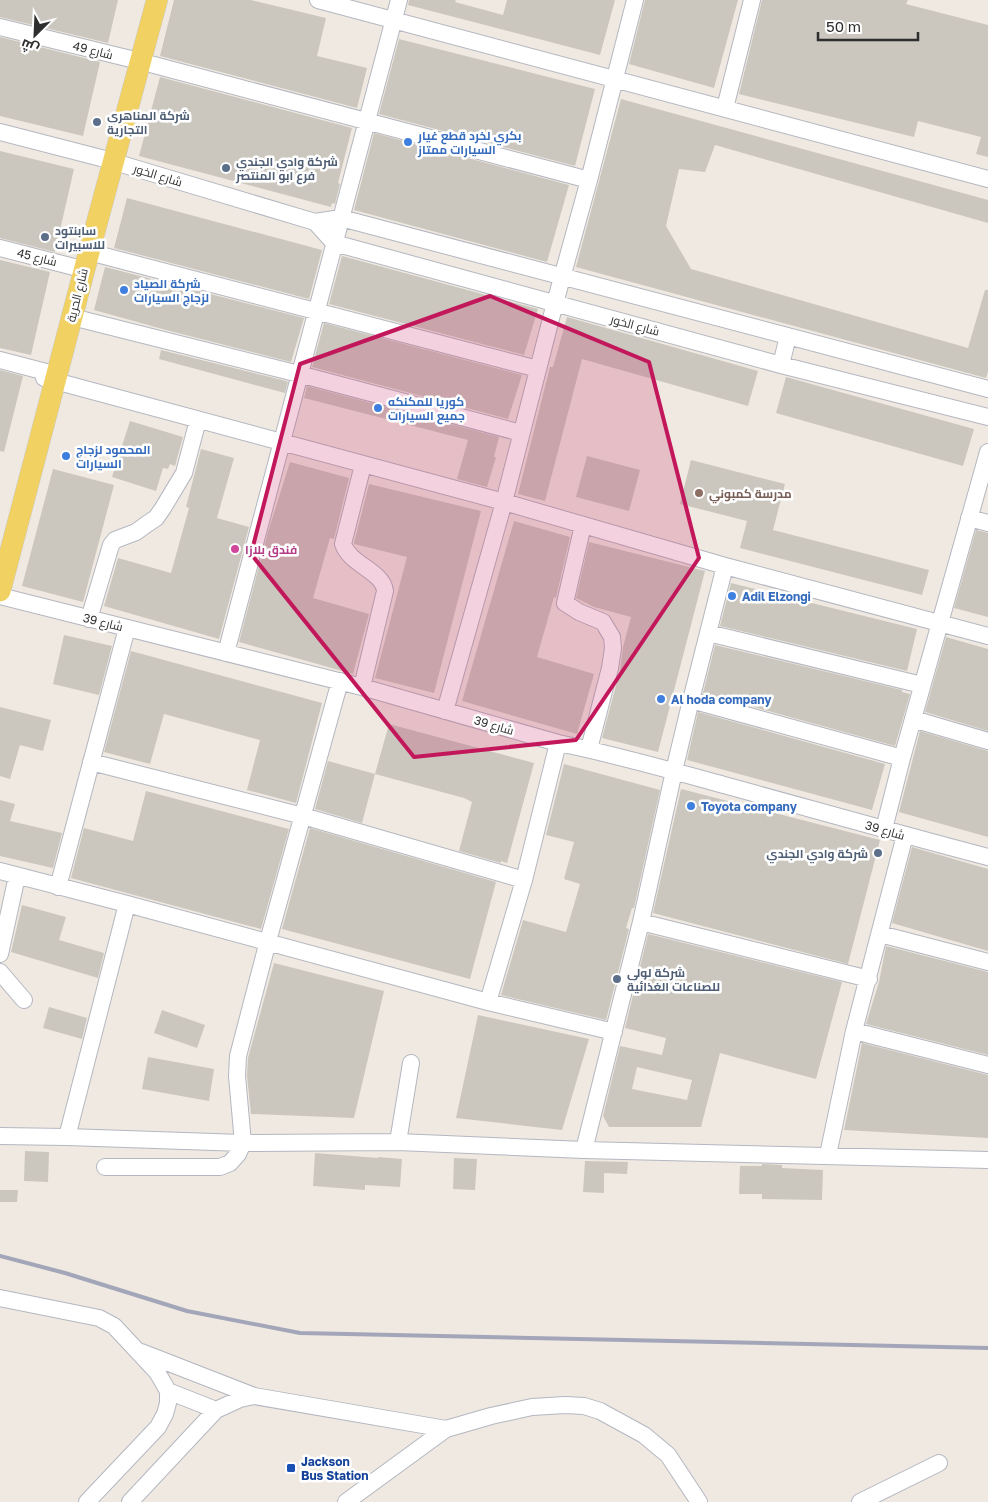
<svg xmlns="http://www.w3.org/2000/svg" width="988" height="1502" viewBox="0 0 988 1502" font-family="'Golos Text',Cairo,sans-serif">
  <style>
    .building { fill: #cbc7bf; fill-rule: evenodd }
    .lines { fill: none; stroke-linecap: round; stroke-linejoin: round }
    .minor-casing { stroke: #b4b7c1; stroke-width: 18 }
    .major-casing { stroke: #c9c9c9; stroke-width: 22 }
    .minor { stroke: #fff; stroke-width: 16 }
    .major { stroke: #f2d163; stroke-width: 21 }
    .rail { stroke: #a3a6b8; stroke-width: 4 }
    .marked { fill: #c2185b; fill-opacity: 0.2; stroke: #c2185b; stroke-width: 4; stroke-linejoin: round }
    .service-dot { fill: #5c6f8a; stroke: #fff; stroke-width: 2 }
    .shop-dot { fill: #3f7fe0; stroke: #fff; stroke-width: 2 }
    .education-dot { fill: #8d6e63; stroke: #fff; stroke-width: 2 }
    .hotel-dot { fill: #d1479c; stroke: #fff; stroke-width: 2 }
    .transit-dot { fill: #1a4fb4; stroke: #fff; stroke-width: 2 }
    .labels { text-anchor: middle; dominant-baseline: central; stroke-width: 5; stroke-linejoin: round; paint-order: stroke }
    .street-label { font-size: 12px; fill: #2e2e2e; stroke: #fff }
    .service-label { font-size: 12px; font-weight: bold; fill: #4e5e75; stroke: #fff; text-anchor: start }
    .shop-label { font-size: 12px; font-weight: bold; fill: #366cbe; stroke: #fff; text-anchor: start }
    .education-label { font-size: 12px; font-weight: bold; fill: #785e54; stroke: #fff; text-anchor: start }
    .hotel-label { font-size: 12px; font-weight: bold; fill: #b23c85; stroke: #fff; text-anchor: start }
    .transit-label { font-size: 12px; font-weight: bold; fill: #164399; stroke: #fff; text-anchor: start }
  </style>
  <rect width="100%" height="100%" fill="#efe9e1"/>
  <!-- building -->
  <path class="building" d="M0,0h118l-10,43 -108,-26z
    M174,0h77l75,18 -9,38 50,12 -10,40 -197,-52z
    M409,0h47l-1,2 48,13 4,-15h108l-15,55 -192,-50z
    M645,0h93l-24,88 -85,-24z
    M762,0h146l-2,4 82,21v132l-12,-3 5,-17 -63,-16 -4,16 -175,-43z
    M0,37l100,25 -17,74 -83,-20z
    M399,39l196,50 -20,77 -196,-52z
    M160,77l192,51 -14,55 2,1 -5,20 -3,-1 -1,4 -192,-51z
    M621,99l367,101v23l-273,-78 -10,27 -26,-3 -13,57 25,43 277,79 17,-58h3v82l-2,6 -410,-111z
    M374,133l195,52 -22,77 -193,-52z
    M0,151l74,18 -19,83 -55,-14z
    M127,198l195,52 -13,49 -195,-51z
    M342,256l196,53 -14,46 -195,-51z
    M0,260l50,12 -19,83 -31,-7z
    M105,267l199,51 -13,44 -125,-32 -72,-20z
    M567,317l191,54 -10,35 -166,-47 -37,142 -27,-7 32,-127h3z
    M324,323l198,52 -14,44 -196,-52z
    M161,350l125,31 2,1 -3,11 -126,-34z
    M0,370l23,6 -19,76 -4,-1z
    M786,377l188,52 -11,37 -187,-53z
    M307,386l192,51 -5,20h2l-9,30 -30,-8 11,-39 -164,-42z
    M130,421l53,16 -8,29 -5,-2 -2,5 -5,-1 -7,23 -44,-14z
    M201,449l33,9 -17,60 32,9 -30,112 -115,-33 14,-48 53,15 18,-65 -3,-1z
    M587,456l53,14 -11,41 -53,-14z
    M691,460l94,24 -12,46 156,40 -7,25 -182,-47 7,-27 -67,-17z
    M290,462l59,16 -15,61 -4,-1 -17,60 56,16 -16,60 -114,-32 29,-110z
    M53,469l61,16 -31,117 -61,-16z
    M369,484l112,27 -47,182 -59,-15 32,-121 -53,-13v-1z
    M514,521l56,16 -14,61 -2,-1 -17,60 57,17 -17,60 -115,-33z
    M976,530l12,3v84l-34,-9z
    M589,542l116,29 -47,181 -56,-14 18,-68 3,-23 8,-30 -37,-10 -18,-9z
    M731,583l186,46 -10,42 -187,-45z
    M64,635l48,11 -13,49 -46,-11z
    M946,637l42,12v82l-63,-19z
    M715,645l187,45v2l8,2 -15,52 -192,-53z
    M131,651l191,52 -26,100 -49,-13 13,-50 -96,-26 -14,50 -46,-12z
    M0,707l51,13 -8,31 -23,-6 -10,34 -10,-3z
    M698,712l187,52 -13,46 -185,-50z
    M389,724l145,39 -27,100 -6,-2v2l-42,-12 13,-49 -8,-4 -89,-24z
    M920,731l68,20v86l-89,-25z
    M328,761l47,13 -13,49 -47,-14z
    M564,764l96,26 -26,118h-2l-6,20 3,1 -23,91 -105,-25 22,-75 43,12 14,-48 -16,-5 10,-37 -28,-7z
    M681,789l199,51 -32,124 -195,-51z
    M146,791l143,38 -28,100 -190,-51 13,-50 49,13z
    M0,800l15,4 -5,17 52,12 -9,35 -53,-12z
    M310,828l186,54 -26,97 -188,-50z
    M912,847l76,22v82l-96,-28z
    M22,905l44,12 -7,23 45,13 -6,25 -87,-26z
    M648,934l194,48 -26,97 -96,-26 -19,74h-92l-6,-11 17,-70 42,9 4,-17 -41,-10zM637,1067l55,13 -5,20 -55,-11z
    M886,946l102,26v83l-122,-31 13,-42z
    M274,963l110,28 -30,127 -103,-4 -4,-38 1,-18z
    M49,1007l38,11 -5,21 -39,-11z
    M162,1010l43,15 -8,23 -43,-15z
    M478,1015l111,24 -27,91 -106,-12z
    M862,1043l126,32v63l-144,-8z
    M148,1057l66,12 -5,32 -67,-12z
    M25,1151l24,1 -1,30 -24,-1z
    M315,1153l63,5v-1l24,2 -2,28 -35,-2v5l-52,-4z
    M454,1158l23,1 -2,31 -22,-1z
    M585,1161l43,1 -1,12 -23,-1v20l-21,-1z
    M762,1164l20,1v3l41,2 -1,30 -60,-1v-5h-23l1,-28h22z
    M0,1190h18l-1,12h-17z"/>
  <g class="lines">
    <!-- minor casing -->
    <g class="minor-casing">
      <path id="minor" d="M318,0l670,179
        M0,27l139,34 450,119
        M725,108l27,-108
        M0,132l101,26 214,64 26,-4 647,171
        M315,222l19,21 447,122 207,52
        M0,248l74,19
        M89,252l449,117
        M72,317l227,57 222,59
        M0,360l46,12
        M781,365l7,-29
        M44,378l460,124 221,64 263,70
        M969,518l19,5
        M583,525l-18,78 14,9 24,10 9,15 1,11 -3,20 -21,81
        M0,596l362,91 196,56c56,11 111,27 166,42 88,24 176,49 264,72
        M89,619l22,-74 4,-5 21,-8 11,-8 9,-6 7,-10 21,-35 14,-53
        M708,633l214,52
        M226,653l173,-653
        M362,687l23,-96c-2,-20 -35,-26 -42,-47l20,-79
        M691,700l211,58
        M445,711l59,-209 51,-199 34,-123 46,-180
        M913,719l75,22
        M91,762l212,54 221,64
        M884,829l18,-71 86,-306
        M0,871l127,33 -60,233
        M58,887l69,-259
        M127,904l361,98 126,30
        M641,922l228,57
        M880,934l108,28
        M0,954l17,-78
        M0,972l24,28
        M488,1002l36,-122 34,-137
        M854,1031l134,34
        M0,1136l67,1 176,6 155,-1 186,8 404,10
        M398,1142l13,-79
        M584,1150l57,-228 33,-151 17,-71 34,-134
        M828,1155l26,-124 51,-196
        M105,1167h115l10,-4 8,-9 5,-11 -6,-67 1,-20 30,-115 72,-260
        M0,1298l99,20 15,8 43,46 11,19v12l-3,11 -7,13 -71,75
        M141,1352l113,44
        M168,1391l48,19
        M130,1502l86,-92 24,-11 14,-3 192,33
        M346,1502l100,-73 45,-13 41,-9 33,-2 19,1 16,5 44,24 24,20 31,47
        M860,1502l79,-39"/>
    </g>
    <!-- major casing -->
    <g class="major-casing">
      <path id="major" d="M0,591l89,-339 68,-252"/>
    </g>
    <!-- minor -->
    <use href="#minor" class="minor"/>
    <!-- major -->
    <use href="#major" class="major"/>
    <!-- rail -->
    <path class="rail" d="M0,1256l65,17 122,38 113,22 688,15"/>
  </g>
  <!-- marked area -->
  <path class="marked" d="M490,296l159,66 50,196 -123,182 -162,17 -163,-203 49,-190z"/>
  <!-- markers -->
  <g class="service-dot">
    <circle cx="97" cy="122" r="5"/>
    <circle cx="226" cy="168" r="5"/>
    <circle cx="45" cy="237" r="5"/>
    <circle cx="878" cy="853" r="5"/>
    <circle cx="617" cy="979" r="5"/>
  </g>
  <g class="shop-dot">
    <circle cx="408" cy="142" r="5"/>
    <circle cx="124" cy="290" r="5"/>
    <circle cx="378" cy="408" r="5"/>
    <circle cx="66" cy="456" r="5"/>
    <circle cx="732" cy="596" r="5"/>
    <circle cx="661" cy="699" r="5"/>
    <circle cx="691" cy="806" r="5"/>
  </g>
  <circle class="education-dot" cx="699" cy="493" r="5"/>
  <circle class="hotel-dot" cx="235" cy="549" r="5"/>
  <rect class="transit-dot" x="286" y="1463" width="10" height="10" rx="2.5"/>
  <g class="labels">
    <!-- street labels -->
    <g class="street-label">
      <text transform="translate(93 50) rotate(14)">شارع 49</text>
      <text transform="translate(158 175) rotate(17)">شارع الخور</text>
      <text transform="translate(37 257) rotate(14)">شارع 45</text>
      <text transform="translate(77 295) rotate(-76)">شارع الحرية</text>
      <text transform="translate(635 325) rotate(15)">شارع الخور</text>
      <text transform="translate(103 622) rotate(14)">شارع 39</text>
      <text transform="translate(494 725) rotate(16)">شارع 39</text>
      <text transform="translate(885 830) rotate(16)">شارع 39</text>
    </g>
    <!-- service labels -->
    <g class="service-label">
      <text x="107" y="115">شركة المناهري<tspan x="107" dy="14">التجارية</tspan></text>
      <text x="236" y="161">شركة وادي الجندي<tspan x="236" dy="14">فرع ابو المنتصر</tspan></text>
      <text x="55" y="230">سابنتود<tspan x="55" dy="14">للاسبيرات</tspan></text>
      <text x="868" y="853" text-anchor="end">شركة وادي الجندي</text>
      <text x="627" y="972">شركة لولي<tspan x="627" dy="14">للصناعات الغذائية</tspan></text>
    </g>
    <!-- shop labels -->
    <g class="shop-label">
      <text x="418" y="135">بكري لخرد قطع غيار<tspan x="418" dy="14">السيارات ممتاز</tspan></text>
      <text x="134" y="283">شركة الصياد<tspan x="134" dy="14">لزجاج السيارات</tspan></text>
      <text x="388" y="401">كوريا للمكنكه<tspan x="388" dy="14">جميع السيارات</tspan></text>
      <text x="76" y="449">المحمود لزجاج<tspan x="76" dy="14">السيارات</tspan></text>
      <text x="742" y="596">Adil Elzongi</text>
      <text x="671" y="699">Al hoda company</text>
      <text x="701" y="806">Toyota company</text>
    </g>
    <!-- education labels -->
    <g class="education-label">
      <text x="709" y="493">مدرسة كمبوني</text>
    </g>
    <!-- hotel labels -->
    <g class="hotel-label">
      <text x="245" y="549">فندق بلازا</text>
    </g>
    <!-- transit labels -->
    <g class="transit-label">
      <text x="301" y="1461">Jackson<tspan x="301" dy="14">Bus Station</tspan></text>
    </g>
  </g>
  <!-- north arrow -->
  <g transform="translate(35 35) rotate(204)" stroke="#ffffff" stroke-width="4" paint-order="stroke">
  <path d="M0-4L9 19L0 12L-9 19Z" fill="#2e2e2e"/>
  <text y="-8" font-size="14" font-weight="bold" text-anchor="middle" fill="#2e2e2e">ش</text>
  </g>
  <!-- scale -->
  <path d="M818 32v8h100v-8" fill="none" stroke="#2e2e2e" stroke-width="2.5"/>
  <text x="826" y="32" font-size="15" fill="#2e2e2e" stroke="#ffffff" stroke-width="4" paint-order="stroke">50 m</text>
</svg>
